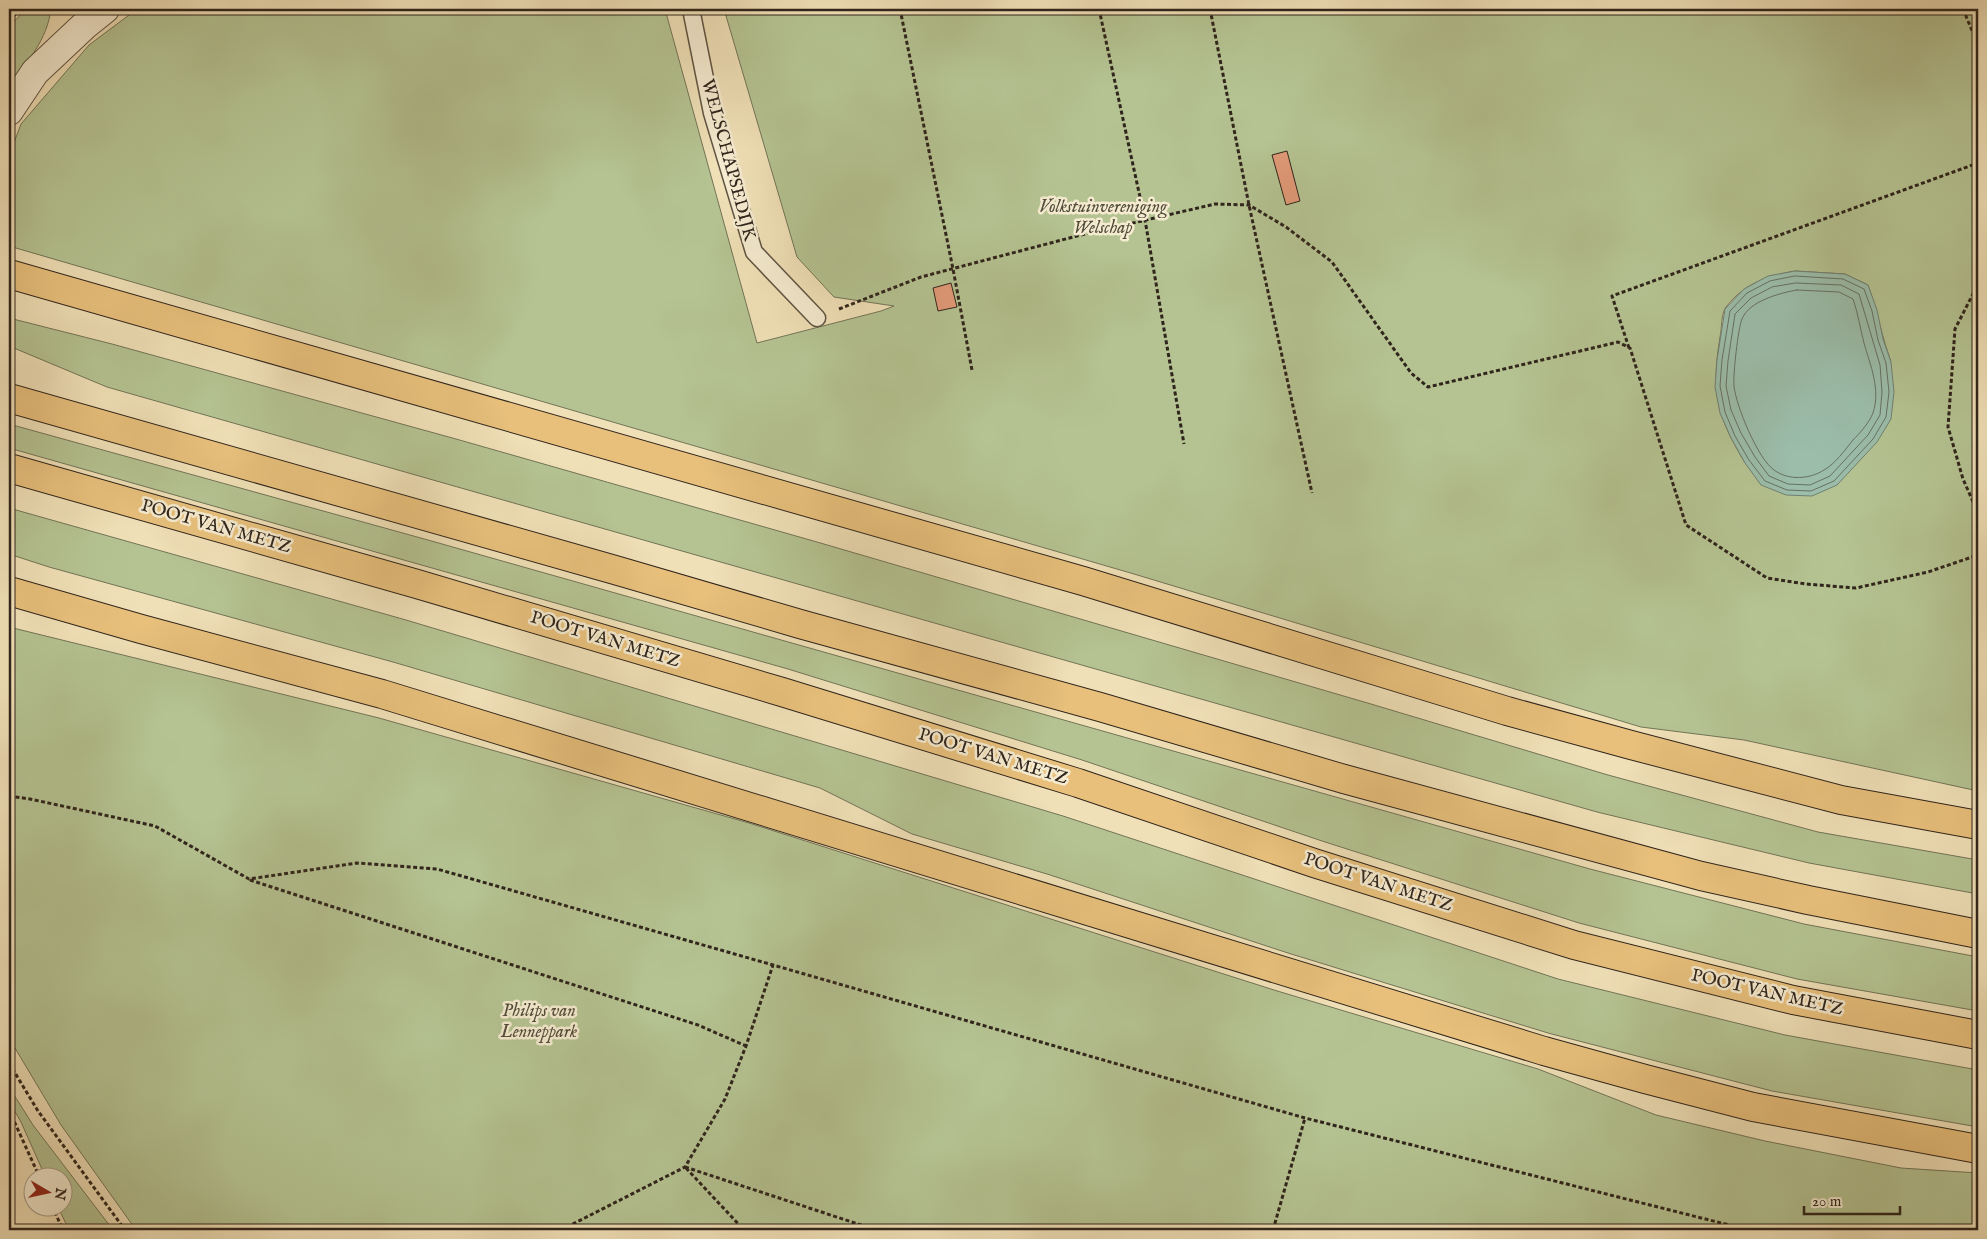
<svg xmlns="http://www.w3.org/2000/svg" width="1987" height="1239" viewBox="0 0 1987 1239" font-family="'IM FELL English',serif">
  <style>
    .green { fill: #b5c392; stroke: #727457; fill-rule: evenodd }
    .water { fill: #9bbdaa; stroke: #708071 }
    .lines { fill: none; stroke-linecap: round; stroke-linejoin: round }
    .shore { stroke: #667163; stroke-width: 1 }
    .building { fill: #e29a78; stroke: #30251c }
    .lane-casing { stroke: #605443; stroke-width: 19 }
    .street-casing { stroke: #605443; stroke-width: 30 }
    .highway-casing { stroke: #30251c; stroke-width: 30 }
    .path { stroke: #30251c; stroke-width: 3; stroke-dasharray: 4 2.5; stroke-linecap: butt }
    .lane { stroke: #f5ebd0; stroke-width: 16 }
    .street { stroke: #f5ebd0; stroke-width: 28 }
    .highway { stroke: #e8c07c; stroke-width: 28 }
    .labels { text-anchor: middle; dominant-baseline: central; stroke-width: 5; stroke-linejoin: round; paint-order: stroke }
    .street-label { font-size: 18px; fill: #30251c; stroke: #f5ebd0 }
    .park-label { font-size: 18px; font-style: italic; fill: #514c3a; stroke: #f5ebd0 }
  </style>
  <rect width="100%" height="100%" fill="#f0e0b7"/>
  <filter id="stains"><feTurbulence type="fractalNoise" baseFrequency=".004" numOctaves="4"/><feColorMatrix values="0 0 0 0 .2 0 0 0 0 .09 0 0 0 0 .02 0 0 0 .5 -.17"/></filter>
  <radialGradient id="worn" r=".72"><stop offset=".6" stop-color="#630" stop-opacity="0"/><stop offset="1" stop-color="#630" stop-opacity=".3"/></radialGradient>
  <!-- green -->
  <path class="green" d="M26,9h25c-4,31 -23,52 -42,77v-59z
    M137,9h528l92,334 124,-32 13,-5 -60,-9 -37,-40 -73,-248h1254v782l-234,-51 -103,-13 -507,-153 -1125,-328v-90l12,-32 68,-79zM1795,271l50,3 23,11c9,26 14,52 23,77l-146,101c-29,-49 -34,-70 -25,-126 2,-9 1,-23 6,-30 19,-24 41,-31 69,-36z
    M9,318l103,26 344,95 361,103 554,162 237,71 210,57 160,28v34l-169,-31 -212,-51 -1490,-425 -98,-41z
    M9,424l419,116 1162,329 214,55 174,33v54l-181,-32 -218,-56 -257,-82 -240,-81 -294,-91 -779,-221z
    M9,508l397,112 657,196 495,163 227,56 193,35v57l-206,-36 -224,-58 -260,-80 -241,-79 -135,-40 -92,-46 -427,-126 -344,-95 -40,-13z
    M9,627l370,91 370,105 525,167 264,79 118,46 109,26 136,27 77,5v57h-1842l-75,-105 -52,-87z
    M9,1087l24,38 80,105h-44l-11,-23 4,-1v-30h-17l-24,-54 -12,-21z"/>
  <!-- water -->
  <path class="water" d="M1795,271l50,3 23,11 9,25 6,29 8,23 3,30 -3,27 -14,23 -40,43 -25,11 -26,-1 -25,-10 -16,-22 -14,-25 -11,-25 -5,-26 2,-27 8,-51 19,-20 24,-13z"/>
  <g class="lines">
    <!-- shore -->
    <path class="shore" d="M1795,276l48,3 21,10 8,22 6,29 8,23 3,29 -3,25 -13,22 -39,42 -23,10 -24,-1 -22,-9 -16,-21 -14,-24 -10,-24 -5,-26 2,-26 8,-49 17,-18 23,-12z
      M1796,283l45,2 18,9 21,71 2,27 -2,23 -12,20 -38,41 -20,9 -22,-1 -19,-8 -14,-19 -14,-24 -10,-23 -5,-24 2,-25 7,-47 16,-16 21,-11z
      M1797,290l42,2 14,7c5,14 7,29 11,44 6,22 17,46 9,70 -4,10 -13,20 -20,27 -8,10 -18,24 -29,30 -14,9 -35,11 -50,0 -16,-11 -38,-64 -40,-84 -1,-12 4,-57 8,-67 7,-18 38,-26 55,-29z"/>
  </g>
  <!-- building -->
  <path class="building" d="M1287,151l13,50 -14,4 -14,-50z
    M951,283l6,24 -19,4 -5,-23z"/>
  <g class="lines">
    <!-- lane casing -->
    <g class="lane-casing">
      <path id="lane" d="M691,9l21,104 42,139 63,66"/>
    </g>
    <!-- street casing -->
    <g class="street-casing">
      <path id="street" d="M9,111l26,-39 50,-47 20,-16"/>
    </g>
    <!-- highway casing -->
    <g class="highway-casing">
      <path id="highway" d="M9,274l1074,307 424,130 124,34 210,55 137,25
        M9,398l606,172 185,54 300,83 244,72 357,97 107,24 170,34
        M9,468l408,116 365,108 296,91 236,80 260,82 219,55 185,35
        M9,591l132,38 241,65 1162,357 101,28 108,28 225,42"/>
    </g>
    <!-- path -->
    <path class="path" d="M900,9l53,260 19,101
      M1099,9l46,211 39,224
      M1210,9l39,196 63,288
      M1963,9l15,36
      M9,21l11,-12
      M1978,288l-3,2 -20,39 -7,98 15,52 15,34
      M839,309l82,-32 156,-41 138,-32 34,1 37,22 46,35 79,111 17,14 190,-45 12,6 56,177 81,53 39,6 50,4 72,-16 50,-17
      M1629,348l-17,-52 366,-133
      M9,796l21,3 125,27 94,53 108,-16 80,6 336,96
      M250,880l448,145 48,21
      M9,1063l29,48 87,119
      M9,1110l30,66
      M685,1167l191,63
      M686,1168l58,62
      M52,1206l11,24
      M561,1230l124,-63 40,-68 21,-53 27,-81 532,153 444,112
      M1273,1230l32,-112"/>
    <!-- lane -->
    <use href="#lane" class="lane"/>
    <!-- street -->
    <use href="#street" class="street"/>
    <!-- highway -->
    <use href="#highway" class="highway"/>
  </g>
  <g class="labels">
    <!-- street labels -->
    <g class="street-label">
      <text transform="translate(728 160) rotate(75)">WELSCHAPSEDIJK</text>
      <text transform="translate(216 527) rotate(16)">POOT VAN METZ</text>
      <text transform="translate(605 640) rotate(17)">POOT VAN METZ</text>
      <text transform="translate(993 757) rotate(17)">POOT VAN METZ</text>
      <text transform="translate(1378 883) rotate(18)">POOT VAN METZ</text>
      <text transform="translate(1767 993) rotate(13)">POOT VAN METZ</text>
    </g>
    <!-- park labels -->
    <g class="park-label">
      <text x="1103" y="207">Volkstuinvereniging<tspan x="1103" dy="21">Welschap</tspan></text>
      <text x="539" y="1011">Philips van<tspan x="539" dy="21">Lenneppark</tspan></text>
    </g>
  </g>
  <!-- margin -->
  <rect width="1987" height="1239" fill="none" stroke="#f0e0b7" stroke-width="30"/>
  <rect x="10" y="10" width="1967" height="1219" fill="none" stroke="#30251c" stroke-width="2.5"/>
  <rect x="15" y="15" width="1957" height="1209" fill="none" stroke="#30251c"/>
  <!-- north arrow -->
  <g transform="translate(48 1192) rotate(99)"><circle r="24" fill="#f5ebd0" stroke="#a69c88"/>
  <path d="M0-4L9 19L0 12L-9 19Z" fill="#8f2418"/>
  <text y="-8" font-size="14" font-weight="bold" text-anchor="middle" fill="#30251c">N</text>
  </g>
  <!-- scale -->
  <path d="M1804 1206v8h96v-8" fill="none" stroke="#30251c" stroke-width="2.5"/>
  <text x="1812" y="1206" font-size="15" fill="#30251c" stroke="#f5ebd0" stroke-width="4" paint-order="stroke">20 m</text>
  <rect width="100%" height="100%" filter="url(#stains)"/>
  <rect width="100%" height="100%" fill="url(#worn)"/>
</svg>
